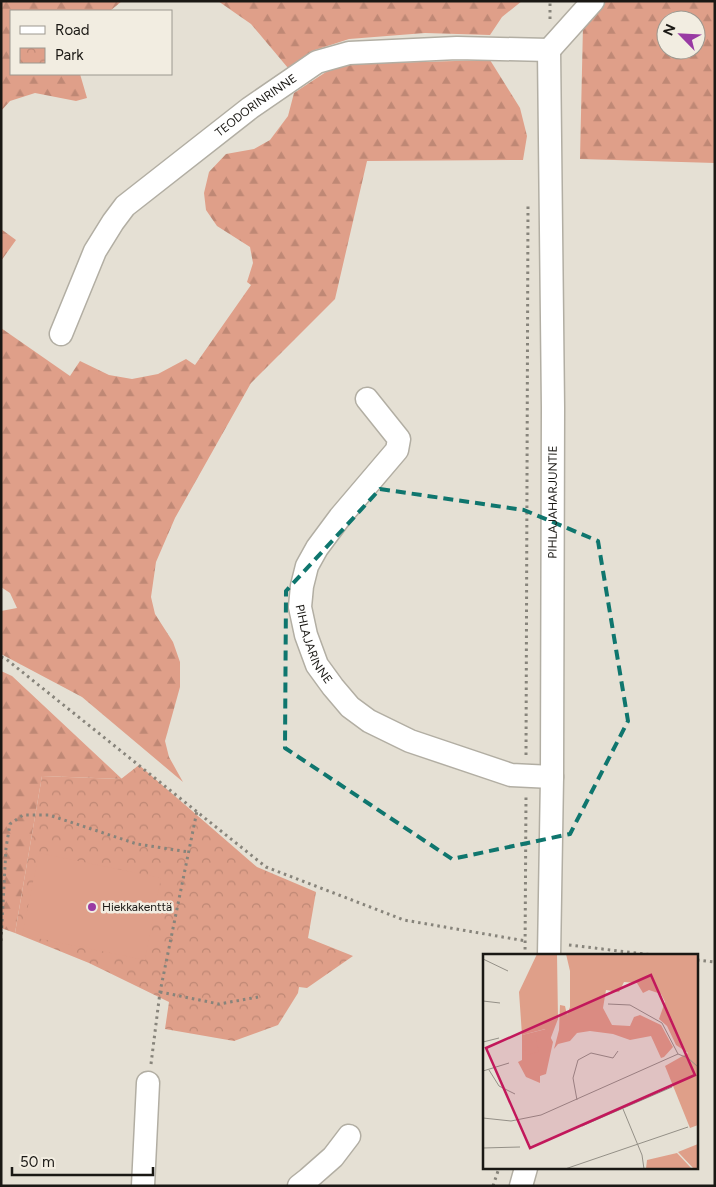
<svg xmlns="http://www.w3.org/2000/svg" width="716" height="1187" viewBox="0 0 716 1187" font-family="Figtree,sans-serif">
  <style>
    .forest { fill: url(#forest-firs); fill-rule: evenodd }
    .park { fill: url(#park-crowns) }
    .pitch { fill: #df9f89 }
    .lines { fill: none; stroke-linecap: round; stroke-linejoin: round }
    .minor-casing { stroke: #b2aea3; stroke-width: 25 }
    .path { stroke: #87847b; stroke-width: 3; stroke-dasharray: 2.5 4; stroke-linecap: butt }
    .minor { stroke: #fff; stroke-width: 22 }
    .marked { fill: none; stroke: #0f766e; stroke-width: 4; stroke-dasharray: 10 6; stroke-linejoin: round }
    .poi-dot { fill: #993aa3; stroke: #f2ede1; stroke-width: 2 }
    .labels { text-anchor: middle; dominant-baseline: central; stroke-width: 5; stroke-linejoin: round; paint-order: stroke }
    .street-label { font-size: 12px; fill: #1a1814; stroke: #f2ede1 }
    .poi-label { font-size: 12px; fill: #1a1814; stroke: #f2ede1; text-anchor: start }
    .inset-road { fill: none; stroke: #949087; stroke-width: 1 }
    .view { fill: #c2185b; fill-opacity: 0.15; stroke: #c2185b; stroke-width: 2.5 }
    .inset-edge { fill: none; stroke: #1a1814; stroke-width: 2.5 }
  </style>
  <defs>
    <pattern id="forest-firs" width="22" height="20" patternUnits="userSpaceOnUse" patternTransform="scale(1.25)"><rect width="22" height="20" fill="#df9f89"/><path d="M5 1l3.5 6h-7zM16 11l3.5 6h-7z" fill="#bf8875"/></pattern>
    <pattern id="park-crowns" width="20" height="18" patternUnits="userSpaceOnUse" patternTransform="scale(1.25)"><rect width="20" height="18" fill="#df9f89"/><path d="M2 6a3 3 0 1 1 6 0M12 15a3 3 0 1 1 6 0" fill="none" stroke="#bf8875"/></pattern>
  </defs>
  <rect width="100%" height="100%" fill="#e5e0d4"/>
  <!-- forest -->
  <path class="forest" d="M1,1h121l-12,10h-99v63h69l7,24 -11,3 -41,-8 -25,8 -9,10z
    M218,1h304l-20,16 -12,18 -65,-2 -76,6 -37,12 -24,17 -37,-44z
    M578,1h137v162l-135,-4 3,-134zM666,20h30v30h-30z
    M490,60l30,48 7,28 -4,24 -156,1 -32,138 -84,84 -76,135 -19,44 -5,35 4,17 18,28 7,20v25l-15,54 4,16 14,25 -101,-85 -81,-43v-43l16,-3 -7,-15 -9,-6v-259l69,48 10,-15 29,14 23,4 26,-5 28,-15 9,6 56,-80 -4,-3 6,-19 -3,-16 -33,-21 -11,-16 -2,-17 5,-21 17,-18 28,-5 16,-9 18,-24 6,-23 35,-23 22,-6z
    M1,229l15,11 -15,21z
    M1,671l11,5 110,103 -80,-3 -27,157 -14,-5z"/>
  <!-- park -->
  <path class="park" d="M139,765l118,102 59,25 -8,46 45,18 -46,32 -8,-1 -1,6 -20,32 -44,16 -69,-12 4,-27 -80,-39 -74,-30 27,-157 79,3z"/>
  <!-- pitch -->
  <path class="pitch" d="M39,853l122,25 -16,82 -123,-25z"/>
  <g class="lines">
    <!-- minor casing -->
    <g class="minor-casing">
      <g id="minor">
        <path d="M549,50l44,-49"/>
        <path id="s1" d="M61,334l34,-83 18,-29 12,-16 125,-98 67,-46 32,-9 108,-5 92,2"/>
        <path id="s2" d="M367,399l32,40 -2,11 -57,67 -23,31 -10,18 -5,20 -2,21 6,28 11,30 16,22 17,20 19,14 41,20 101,34 41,2"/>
        <path id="s3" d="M549,956l3,-179 1,-369 -4,-358"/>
        <path d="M143,1186l5,-103"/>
        <path d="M299,1186l9,-7 25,-22 16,-21"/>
        <path d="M521,1186l5,-18"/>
      </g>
    </g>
    <!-- path -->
    <path class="path" d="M550,19v-18
      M1,657l5,2 260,208 138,53 122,21
      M526,755l2,-551
      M1,941l5,-93 4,-24 13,-9h26l88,29 52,8
      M569,945l92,11
      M525,956l1,-160
      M697,960l18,2
      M160,992l59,12 39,-7
      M151,1064l9,-72 37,-181
      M493,1186l6,-18"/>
    <!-- minor -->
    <use href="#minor" class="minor"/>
  </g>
  <!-- marked area -->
  <path class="marked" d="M380,489l144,21 74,31 30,180 -58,113 -118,25 -167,-111 1,-157z"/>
  <!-- markers -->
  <circle class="poi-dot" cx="92" cy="907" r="5"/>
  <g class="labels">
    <!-- street labels -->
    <g class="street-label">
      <text stroke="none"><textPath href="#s1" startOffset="309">TEODORINRINNE</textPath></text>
      <text stroke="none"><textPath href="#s3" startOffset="454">PIHLAJAHARJUNTIE</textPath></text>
      <text stroke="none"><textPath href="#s2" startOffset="291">PIHLAJARINNE</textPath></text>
    </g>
    <!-- poi labels -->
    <g class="poi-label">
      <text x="102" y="907">Hiekkakenttä</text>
    </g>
  </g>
  <!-- overview -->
  <g transform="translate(483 954)">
    <rect width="215" height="215" fill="#e5e0d4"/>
    <path d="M54,0h20l1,65 -8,21 -5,-11 -23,6 -3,-43zM83,0h132v171l-8,3 -25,-62 23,-13 -12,-8 -9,-19 -8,-7 6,-17 -4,-8 -12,-4 -6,3 -6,-10 -13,-1 -5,10 -13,-2 -3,18 9,17 18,1 4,-9 6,-2 21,10 12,22 -9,10 -3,1 -10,-22 -21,4 -17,-6 -23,-3 -13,2 -7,8 -12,3 -4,5 5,-19 1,-25 5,1 2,9 3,-8v-36zM215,190v25h-4l-16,-17zM194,199l15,16h-46l1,-9z" fill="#df9f89"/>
    <path d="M63,75l7,13 -7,32 -6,2v7l-14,-6 -8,-15 4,-2v-25z" fill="#df9f89"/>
    <path d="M52,79l4,19 -13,3 -4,-19z" fill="#df9f89"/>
    <path class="inset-road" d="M0,5l25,12M0,47l17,2M125,50l22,1 32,18 16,31M0,88l16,-4M195,100l10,4 10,9M6,116l10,16 16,8M0,117l26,-8M94,146l-4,-22 5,-18 13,-7 22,5 5,-7M140,155l19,46 2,14M0,164l28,3 30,-6 137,-61M99,172l90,-39M0,194l37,-1M82,215l123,-42"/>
    <path class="view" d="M168,21l44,100 -165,73 -44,-100z"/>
    <rect width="215" height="215" class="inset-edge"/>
  </g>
  <!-- border -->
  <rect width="716" height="1187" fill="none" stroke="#1a1814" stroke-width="5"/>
  <!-- legend -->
  <rect x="10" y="10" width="162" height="65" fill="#f2ede1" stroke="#9c988f"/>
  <rect x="20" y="26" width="25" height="8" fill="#ffffff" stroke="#9c988f"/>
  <text x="55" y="35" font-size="15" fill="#1a1814">Road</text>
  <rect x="20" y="48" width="25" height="15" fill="url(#park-crowns)" stroke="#9c988f"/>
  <text x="55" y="60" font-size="15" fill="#1a1814">Park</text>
  <!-- north arrow -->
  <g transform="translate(681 35) rotate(294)"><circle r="24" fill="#f2ede1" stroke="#9c988f"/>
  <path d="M0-4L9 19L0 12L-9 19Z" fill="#993aa3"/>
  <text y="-8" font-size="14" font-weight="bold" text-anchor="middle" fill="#1a1814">N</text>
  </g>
  <!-- scale -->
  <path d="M12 1167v8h141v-8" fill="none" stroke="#1a1814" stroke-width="2.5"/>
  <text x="20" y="1167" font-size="15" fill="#1a1814" stroke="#f2ede1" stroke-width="4" paint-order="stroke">50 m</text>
</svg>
